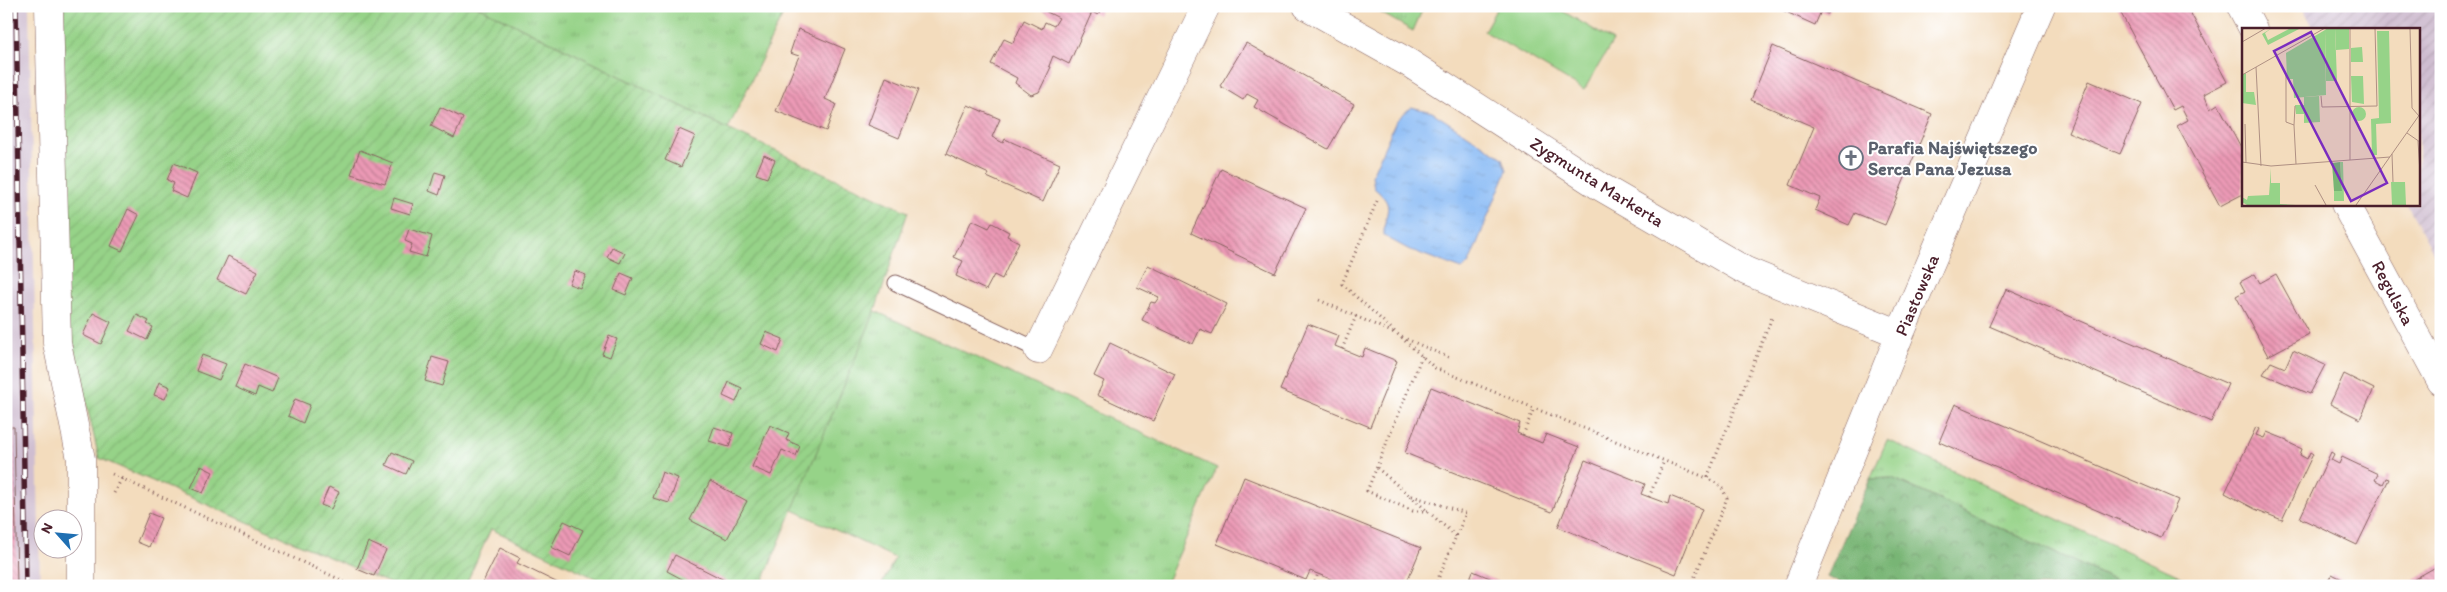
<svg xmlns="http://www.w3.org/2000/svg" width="2447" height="592" viewBox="0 0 2447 592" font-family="Itim,sans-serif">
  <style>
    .industrial { fill: url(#industrial-furrows) }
    .railway { fill: #cfbdd0 }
    .grass { fill: url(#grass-tufts); stroke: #70795a }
    .forest { fill: url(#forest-crowns); stroke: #616a50 }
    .garden { fill: url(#garden-furrows); stroke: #70795a }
    .pitch { fill: #96d388; stroke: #70795a }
    .water { fill: url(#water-ripples); stroke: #696c90 }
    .building { fill: url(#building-back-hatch) }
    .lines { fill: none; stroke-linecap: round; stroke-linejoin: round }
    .service-casing { stroke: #85615e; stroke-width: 17 }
    .minor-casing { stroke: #85615e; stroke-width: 29 }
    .tertiary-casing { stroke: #85615e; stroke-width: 29 }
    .path { stroke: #85615e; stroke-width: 3; stroke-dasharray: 1 4; stroke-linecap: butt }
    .service { stroke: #fff; stroke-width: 15 }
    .minor { stroke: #fff; stroke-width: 28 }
    .tertiary { stroke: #fff; stroke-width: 28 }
    .rail-casing { stroke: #4a1f2b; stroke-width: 5.5 }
    .rail { stroke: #fff; stroke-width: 4; stroke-dasharray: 11; stroke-linecap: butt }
    .labels { text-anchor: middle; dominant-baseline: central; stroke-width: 4; stroke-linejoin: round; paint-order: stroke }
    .worship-label { font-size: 18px; font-weight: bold; fill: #5b616d; stroke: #fff; text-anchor: start }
    .street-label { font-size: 18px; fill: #4a1f2b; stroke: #fff }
    .inset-road { fill: none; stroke: #af9083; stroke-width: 1 }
    .view { fill: #7b2cbf; fill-opacity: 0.15; stroke: #7b2cbf; stroke-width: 2.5 }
    .inset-edge { fill: none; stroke: #4a1f2b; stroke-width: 2.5 }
  </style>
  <defs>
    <pattern id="industrial-furrows" width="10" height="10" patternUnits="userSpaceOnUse" patternTransform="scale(1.25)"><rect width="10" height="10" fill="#cfbdd0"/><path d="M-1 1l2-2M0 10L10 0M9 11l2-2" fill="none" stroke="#b3a2b3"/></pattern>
    <pattern id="grass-tufts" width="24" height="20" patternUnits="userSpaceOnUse" patternTransform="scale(1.25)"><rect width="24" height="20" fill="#96d388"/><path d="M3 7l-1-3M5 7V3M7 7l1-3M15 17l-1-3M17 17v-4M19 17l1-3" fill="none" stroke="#83b576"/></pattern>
    <pattern id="forest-crowns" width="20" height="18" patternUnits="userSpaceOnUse" patternTransform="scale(1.25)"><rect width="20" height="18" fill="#78b574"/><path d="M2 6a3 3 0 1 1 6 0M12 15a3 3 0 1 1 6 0" fill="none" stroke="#64935f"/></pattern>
    <pattern id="garden-furrows" width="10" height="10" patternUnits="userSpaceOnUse" patternTransform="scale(1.25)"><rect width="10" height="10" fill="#96d388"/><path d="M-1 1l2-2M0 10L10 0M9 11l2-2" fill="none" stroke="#83b576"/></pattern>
    <pattern id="water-ripples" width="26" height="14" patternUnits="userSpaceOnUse" patternTransform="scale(1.25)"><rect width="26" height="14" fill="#88baf5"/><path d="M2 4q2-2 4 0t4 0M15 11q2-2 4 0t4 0" fill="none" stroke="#779fd2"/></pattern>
    <pattern id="building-back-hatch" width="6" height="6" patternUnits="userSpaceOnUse" patternTransform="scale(1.25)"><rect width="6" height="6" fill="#ec9ab6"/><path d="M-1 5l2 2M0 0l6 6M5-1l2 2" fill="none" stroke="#c17d94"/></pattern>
  </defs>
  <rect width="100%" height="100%" fill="#fff"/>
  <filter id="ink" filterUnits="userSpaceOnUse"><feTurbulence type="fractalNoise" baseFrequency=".02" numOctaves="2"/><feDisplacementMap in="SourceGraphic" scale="10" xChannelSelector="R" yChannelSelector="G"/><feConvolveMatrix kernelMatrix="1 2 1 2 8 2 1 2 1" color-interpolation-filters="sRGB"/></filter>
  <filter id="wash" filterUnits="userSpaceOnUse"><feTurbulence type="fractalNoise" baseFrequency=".0096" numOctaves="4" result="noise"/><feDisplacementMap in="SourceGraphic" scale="20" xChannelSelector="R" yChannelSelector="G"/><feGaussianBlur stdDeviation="1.12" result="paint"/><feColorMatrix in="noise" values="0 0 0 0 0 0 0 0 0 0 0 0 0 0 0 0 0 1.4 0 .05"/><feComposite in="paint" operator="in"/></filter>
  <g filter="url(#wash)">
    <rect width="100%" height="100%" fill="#f3dcbd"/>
    <!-- industrial -->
    <path class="industrial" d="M2302,6h139v261l-34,-63h11v-175h-104z"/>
    <!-- railway -->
    <path class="railway" d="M6,6h23l11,580h-34z"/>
    <!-- grass -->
    <path class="grass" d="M477,6h310l-59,123z
      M1369,6h55l-11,25z
      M875,311l342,157 -52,118h-284l14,-28 -104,-49z
      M1887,440l286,133 28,13h-74l-235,-108 -22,1z"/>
    <!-- forest -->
    <path class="forest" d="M1892,478l235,108h-281l-19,-9 43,-98z"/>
    <!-- garden -->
    <path class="garden" d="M63,6h414l251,123 180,83 -33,99 -114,275h-149l-121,-57 -26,57h-69l-297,-128 -32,-137z"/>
    <!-- pitch -->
    <path class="pitch" d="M1498,6h56l59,35 -29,49 -100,-59z"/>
    <!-- water -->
    <path class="water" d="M1411,107l21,5 71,46 4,12 -38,93 -7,6 -54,-20 -24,-13c-1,-26 14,-28 -10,-48l-2,-13 24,-54z"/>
    <g id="blocks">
      <!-- building -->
      <path class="building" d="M1035,6l72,1 -5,1 -4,7 -6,-3 -23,52 -16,-8 -4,10 2,1 -12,25 -8,3 -16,-12 2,-5 -26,-14 13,-25 9,4 11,-23 18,9 3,-7 9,4 5,-8z
        M1773,6h58l-3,8 -7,-3 -6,14z
        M2117,6h70l40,76 -23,12 6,15 8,-5 25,47v43l-23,12 -43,-80 11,-6 -7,-14 -8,4z
        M798,29l47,20 -20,50 11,5 -10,27 -50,-20 23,-55 -9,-3z
        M1246,43l108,61 -26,45 -74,-42 4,-7 -11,-6 -4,6 -23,-14z
        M1773,46l159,68 -47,111 -30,-12 -6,12 -34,-15 5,-12 -30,-13 24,-58 -63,-27z
        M886,77l32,13 -19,48 -31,-13z
        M2089,81l53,23 -22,50 -52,-22z
        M968,105l32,14 -8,18 11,6 2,-4 55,25 -17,38 -56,-25 2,-3 -43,-20z
        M440,107l23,11 -9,20 -23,-12z
        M679,129l16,7 -14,31 -16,-7z
        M360,150l33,13 -8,21 -34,-10z
        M764,155l11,5 -8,18 -11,-4z
        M174,163l23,10 -10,25 -16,-7 3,-8 -7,-3z
        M1221,169l85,39 -31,65 -84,-40z
        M435,172l10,3 -6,20 -10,-4z
        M394,198l19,6 -3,10 -19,-6z
        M128,209l11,6 -17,36 -11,-5z
        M972,220l17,8 3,-5 17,9 -2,4 12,6 -17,37 -8,-4 -8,15 -30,-14 7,-15 -9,-4z
        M409,229l23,7 -6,21 -17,-5 3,-8 -7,-3z
        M612,247l13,6 -5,10 -13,-6z
        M228,256l30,15 -12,23 -29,-14z
        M1148,265l79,39 -15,30 -12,-5 -7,15 -51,-24 9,-18 4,1 4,-6 -22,-10z
        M575,271l11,4 -6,13 -11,-4z
        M621,273l12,5 -7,17 -12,-5z
        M2255,274l5,9 16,-9 33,60 -41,22 -32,-60 9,-5 -5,-9z
        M2006,289l222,95 -17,38 -222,-96z
        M93,313l18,9 -10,22 -18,-9z
        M137,315l12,6 -2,3 6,3 -6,13 -18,-9z
        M1308,324l31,12 -4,10 27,11 3,-9 32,13 -27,66 -90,-37z
        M766,332l17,7 -5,13 -17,-8z
        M609,336l8,3 -7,18 -8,-3z
        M1110,343l65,31 -22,47 -56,-26 7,-14 -10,-5z
        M2293,350l32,15 -15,29 -47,-20 8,-12 14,6z
        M202,355l24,9 -7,16 -23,-9z
        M432,357l17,5 -7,24 -17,-5z
        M245,364l33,14 -6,15 -14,-6 -3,9 -20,-9z
        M2344,374l30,15 -14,30 -30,-15z
        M159,382l11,5 -5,12 -11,-4z
        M729,382l13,6 -6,14 -13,-6z
        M1431,387l89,36 -3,10 25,10 4,-9 33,13 -27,65 -147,-59z
        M295,399l15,6 -7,18 -15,-7z
        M1955,404l223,96 -17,38 -222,-96z
        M770,425l19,8 -3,7 14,6 -4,10 -14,-6 -11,25 -19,-8z
        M6,427h8l3,159h-11z
        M714,427l19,6 -4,14 -20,-6z
        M2256,427l3,2 -3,6 8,3 3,-6 20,8v2l15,7 -2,6 7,4 3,-7 3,2 -31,66 -27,-11 -30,-16z
        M392,452l20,9 -6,13 -20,-9z
        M2331,452l3,2 -3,6 8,4 3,-7 36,17 -3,6 8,4 3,-6 3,1 -32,66 -57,-27z
        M1585,460l60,24 -4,10 27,10 2,-8 32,13 -26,65 -118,-47z
        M201,466l12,6 -10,21 -12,-5z
        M662,472l16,6 -9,25 -16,-5z
        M1244,477l177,71 -16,38h-70l1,-5 -26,-10 -4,9 -89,-36z
        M710,481l37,20 -20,38 -37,-19z
        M329,487l10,5 -8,17 -10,-4z
        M149,513l12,5 -12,29 -12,-5z
        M564,521l19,9 -13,26 -19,-9z
        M368,542l18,8 -12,26 -17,-7z
        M500,548l20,10 -3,5 47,23h-83z
        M675,555l53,27 -2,4h-31l-28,-15z
        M2441,564v22h-39z
        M1473,571l36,15h-42z
        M2332,574l24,12h-31z"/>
    </g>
  </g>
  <g filter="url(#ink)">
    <use href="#blocks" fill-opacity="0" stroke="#85615e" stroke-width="1"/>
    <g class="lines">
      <!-- service casing -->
      <g class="service-casing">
        <path id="service" d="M896,283l142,67"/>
      </g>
      <!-- minor casing -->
      <g class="minor-casing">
        <path id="minor" d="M49,6l8,337 24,116v127
          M1307,6l102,57 192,124 145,84 154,63
          M1038,350l168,-344
          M1798,586l102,-252 141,-328"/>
      </g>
      <!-- tertiary casing -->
      <g class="tertiary-casing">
        <path id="tertiary" d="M2241,6l12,23
          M2345,204l96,177"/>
      </g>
      <!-- path -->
      <path class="path" d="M1377,201l-35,83 93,84 272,110 66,-163
        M1319,300l75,33
        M1402,337l48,21
        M1342,349l14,-33
        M1422,356l-55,135 46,20h15
        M1523,435l11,-27
        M1377,468l32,27
        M112,474l242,112
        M114,493l8,-15
        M1649,497l15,-36
        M6,535l1,51
        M1313,586l5,-12
        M1435,586l31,-73 -57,-18 47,41
        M1691,586l36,-88 -6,-12 -14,-8"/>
      <!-- service -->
      <use href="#service" class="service"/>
      <!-- minor -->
      <use href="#minor" class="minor"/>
      <!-- tertiary -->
      <use href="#tertiary" class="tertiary"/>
      <!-- rail casing -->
      <g class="rail-casing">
        <path id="rail" d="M16,6l10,580"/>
      </g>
      <!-- rail -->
      <use href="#rail" class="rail"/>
    </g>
  </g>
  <!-- icons -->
  <defs>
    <g id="church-ring" transform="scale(1.25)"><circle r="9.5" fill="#fff" stroke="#6b7280" stroke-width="1.5"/><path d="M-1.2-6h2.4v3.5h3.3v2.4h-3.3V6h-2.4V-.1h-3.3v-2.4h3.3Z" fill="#6b7280"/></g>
  </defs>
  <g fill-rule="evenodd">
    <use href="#church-ring" x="1851" y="158"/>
  </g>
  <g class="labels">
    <!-- worship labels -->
    <g class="worship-label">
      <text x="1868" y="148">Parafia Najświętszego<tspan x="1868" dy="21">Serca Pana Jezusa</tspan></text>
    </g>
    <!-- street labels -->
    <g class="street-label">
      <text transform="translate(1597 182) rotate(32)">Zygmunta Markerta</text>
      <text transform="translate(2393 293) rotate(62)">Regulska</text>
      <text transform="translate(1917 295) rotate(-67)">Piastowska</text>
    </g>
  </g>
  <!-- overview -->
  <g transform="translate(2242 28)">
    <rect width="178" height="178" fill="#f3dcbd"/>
    <path d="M30,0l-7,5 3,7 23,-12h10l-33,17 -6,-11zM86,0h7l2,53h-11l-1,-51zM135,3h12l2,92 -15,1 1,31h-5l-1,-36 8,-1zM120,19l1,15h-12v-14zM4,45v19h8l2,13 -14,-2v-28zM109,48h12l1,28 -12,-2zM77,68l1,26 -16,1v-9h-8l-1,-9h9v-8zM110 86a7 7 0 1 1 14 0a7 7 0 1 1-14 0ZM98,134h3l1,39h-10v-10h8zM29,140v15h9v21l16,1h-49l-5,-3v-5l5,3 1,-4 21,-1zM149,154h14l1,23h-14z" fill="#96d388"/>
    <path d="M98,134l2,29h-8l-2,-28z" fill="#78b574"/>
    <path d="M93,0h14v21l-13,1zM83,2l1,65 -32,3 -1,-19h-6l-1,-26z" fill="#96d388"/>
    <path class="inset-road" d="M168,0l2,80 7,8M0,14l24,-14M14,39l5,99M0,47l83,-47M44,47v47l8,3 2,39M79,68l1,11 55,-1 -2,-78M3,96l1,39M52,97l1,-19M165,105l13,9M176,113l2,32M150,126l1,28M108,132v-132M0,134l29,4 119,-9M73,157l11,20M114,177l64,-91"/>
    <path class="view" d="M69,4l76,151 -36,18 -77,-150z"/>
    <rect width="178" height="178" class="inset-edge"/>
  </g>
  <!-- margin -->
  <rect width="2447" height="592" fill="none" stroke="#fff" stroke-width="25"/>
  <!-- north arrow -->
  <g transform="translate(58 534) rotate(297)"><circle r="24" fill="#ffffff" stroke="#b7a5aa"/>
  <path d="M0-4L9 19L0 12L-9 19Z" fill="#1f6fb2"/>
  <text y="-8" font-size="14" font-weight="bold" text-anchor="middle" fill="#4a1f2b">N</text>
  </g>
</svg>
